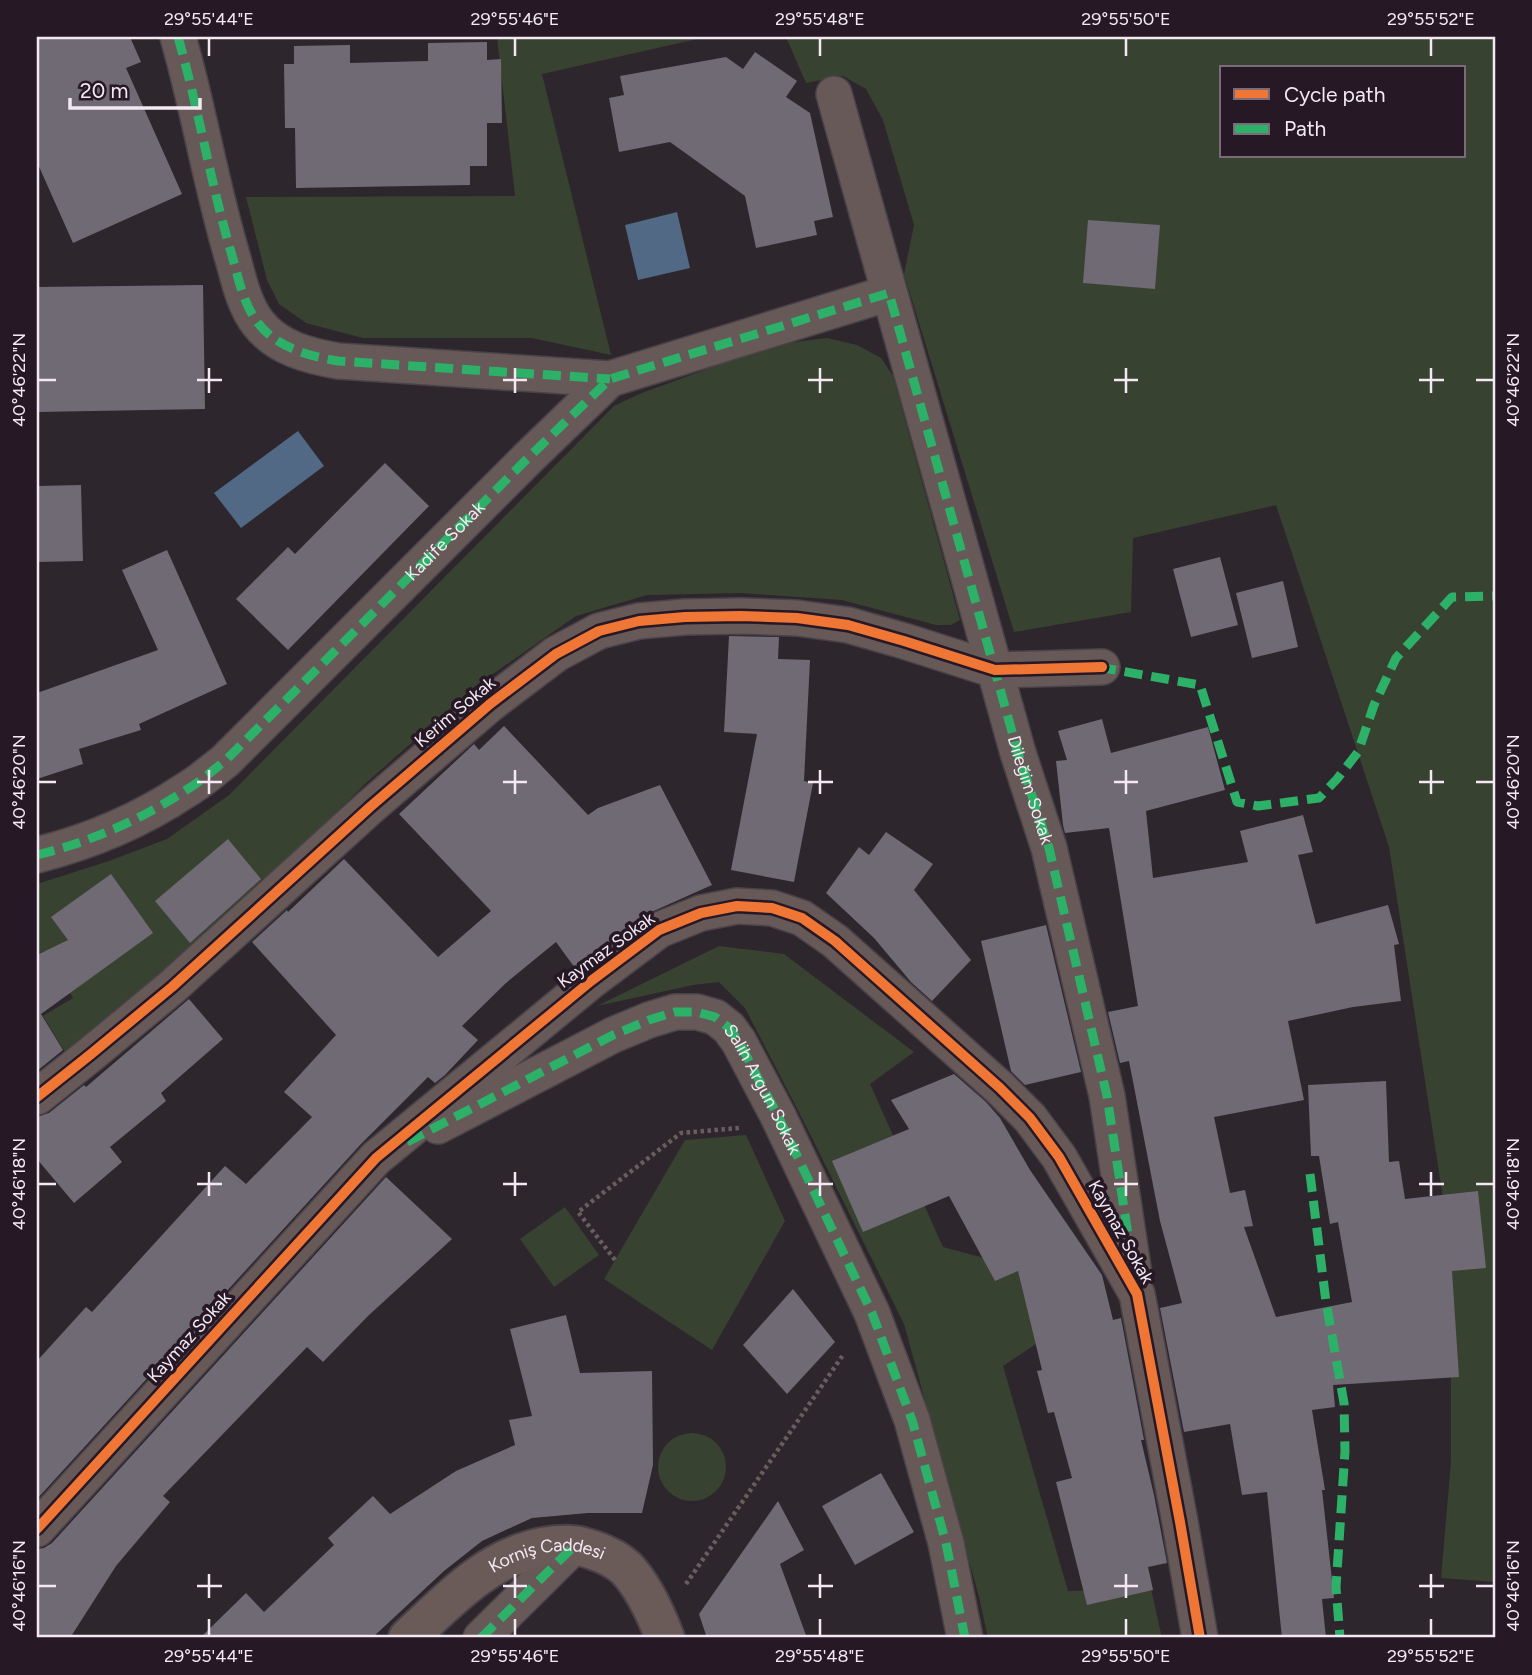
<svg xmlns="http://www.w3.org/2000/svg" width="1532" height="1675" viewBox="0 0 1532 1675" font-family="Figtree,sans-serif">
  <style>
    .green { fill: #384230; fill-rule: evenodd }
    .water { fill: #516985 }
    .building { fill: #6f6a74 }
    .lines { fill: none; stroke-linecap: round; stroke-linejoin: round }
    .minor-casing { stroke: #494248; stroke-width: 38 }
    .secondary-casing { stroke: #494248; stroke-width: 42 }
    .path { stroke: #685e5e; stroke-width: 4.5; stroke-dasharray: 3.5 3.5; stroke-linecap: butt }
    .minor { stroke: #665958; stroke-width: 35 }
    .secondary { stroke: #6a5b59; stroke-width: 38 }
    .quiet { stroke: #2db169; stroke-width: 9; stroke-dasharray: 18 9; stroke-linecap: butt }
    .cycleway-casing { stroke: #271826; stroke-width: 15 }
    .cycleway { stroke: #f07635; stroke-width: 10 }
    .ticks { fill: none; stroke: #f4e9f3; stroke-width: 2.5 }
    .labels { text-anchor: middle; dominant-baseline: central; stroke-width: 7; stroke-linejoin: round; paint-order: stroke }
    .street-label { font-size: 18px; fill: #f4e9f3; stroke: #271826 }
    .neatline { fill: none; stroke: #f4e9f3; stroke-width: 2.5 }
    .ticks-label { font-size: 18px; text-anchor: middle; fill: #f4e9f3 }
  </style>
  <rect width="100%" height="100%" fill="#2e262d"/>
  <!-- green -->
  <path class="green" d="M497,37h209l-164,37 69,281 -79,-17h-169l-57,-15 -27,-19 -12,-24 -21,-83 269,-1z
    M786,37h709v1545l-54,-4 10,-116v-212l-62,-403 -113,-342 -143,33 -2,74 -117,20 -110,-358 10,-49 -31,-105 -17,-31 -23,-13 -37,7zM1222,68h242v88h-242z
    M827,338l30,7 24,13 12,18 67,244 -9,5h-15l-94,-25 -101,-7 -94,2 -71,21 -99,69 -111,98 -100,101 -198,173 -25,-41 30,-18 -28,-47 -8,4v-71l72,-23 58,-22 62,-44 385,-389 25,-12 93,-34 55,-17z
    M719,946l65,8 130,98 -44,32 73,163 75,20 24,73 -39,26 65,225 83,-2 11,49h-174l-9,-41 -75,-273 -99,-200 -60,-116 -26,-26 -26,3 -96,21z
    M746,1135l39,86 -73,129 -108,-71 81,-139z
    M565,1207l34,48 -45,32 -34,-48z
    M658 1467a34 34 0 1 1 68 0a34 34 0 1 1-68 0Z"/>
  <!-- water -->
  <path class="water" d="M677,212l13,56 -52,12 -13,-55z
    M298,431l26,35 -83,62 -27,-35z"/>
  <!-- building -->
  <path class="building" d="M37,37h93l11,25 -15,6 56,126 -109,49 -36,-81z
    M487,42v18l14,-1 1,64h-15v43h-17v19l-174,3 -1,-60h-10l-1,-64h10v-18l56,-1v18l78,-2v-18z
    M755,52l42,29 -11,16 24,16 23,104 -19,4 3,14 -61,13 -11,-52 -75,-54 -51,10 -10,-54 15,-3 -4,-19 106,-19 17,12z
    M1088,220l72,5 -5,64 -72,-6z
    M203,285l2,124 -168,3v-125z
    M385,463l44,43 -141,144 -52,-51 52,-52 7,7z
    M81,485l2,76 -46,1v-76z
    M167,550l60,134 -88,40 2,6 -62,19 4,15 -46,15v-86l121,-43 -36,-80z
    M1220,557l18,68 -47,12 -18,-68z
    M1283,581l15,66 -46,11 -16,-65z
    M729,636l50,1 -1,22 32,1 -6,121 9,2 -19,99 -63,-12 26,-136 -33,-2z
    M1102,719l9,34 97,-26 17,63 -79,21 7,67 95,-16 -8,-31 63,-16 10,37 -15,3 18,69 72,-19 11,39 -5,1 7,56 -48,6 -65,14 16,79 -90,17 16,76 15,-3 8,36 -9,1 32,90 76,-15 -14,-80 -8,2 -11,-68h-8l-3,-71 78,-4 3,81 10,-1 6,38 73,-8 8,77 -34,3 7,106 -126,8 2,22 -23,3 13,80h-3l12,108 -12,1 4,39h-44l-15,-146 -25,3 -12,-71 -46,8 -24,-124 22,-5 -22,-82 -31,-160 -9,2 -12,-51 30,-6 -29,-178 -44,5 -2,-8 -7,-64 11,-1 -9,-29z
    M504,726l84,89 10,-7 62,-23 52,100 -65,29 -72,54 -19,-26 -50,41 -44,43 16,14 -33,35 -10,8 -7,-6 -67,67 -324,355v-138l49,-54 6,5 133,-146 21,18 66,-67 -28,-25 52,-57 -84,-93 35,-32 1,2 56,-53 94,98 53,-46 -92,-97 75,-70 5,6z
    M886,832l47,32 -19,26 57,70 -39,41 -21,-19 -37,-44 -48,-45 33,-46 10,8z
    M228,839l33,40 -71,64 -35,-42z
    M111,874l42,59 -112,81 22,36 -26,21v-116l31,-15 -17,-23z
    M1046,925l35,147 -56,13 -14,-14 -30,-130z
    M189,999l34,40 -62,54 5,8 -56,46 12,15 -48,41 -37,-44v-42l12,-4 35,-28 2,2z
    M954,1074l32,28 14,16 30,52 72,105 11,45 8,-2 23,122h-3l13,55 13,68 -19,4 5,23 -66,15 -31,-123 16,-4 -18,-66 -6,1 -11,-42 5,-1 -24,-99 -23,10 -46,-85 -86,36 -31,-71 77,-32 -18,-29z
    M386,1177l66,62 -84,77 -45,46 -16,-15 -144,149 7,6 -54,64 -46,72h-33v-89l7,-1 8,-5z
    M793,1289l42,53 -48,52 -44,-49z
    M566,1315l14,58 72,-2 1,94 -11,48h-54l-56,5 -50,23 -38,30 -72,67h-172l46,-45 18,19 70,-67 -6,-7 45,-42 17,18 66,-43 59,-26 -6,-25 23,-4 -22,-87z
    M881,1473l33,59 -59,33 -33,-59z
    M778,1501l26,49 -24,14 27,74h-100l-8,-24z"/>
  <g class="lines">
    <!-- minor casing -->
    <g class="minor-casing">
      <g id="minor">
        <path d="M178,37c21,73 33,149 55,222 6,22 11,46 25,64 19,25 51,33 80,38l272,18"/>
        <path d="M834,94l184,659 31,95 58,248 27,178"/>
        <path id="s1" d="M37,855c52,-13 104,-35 149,-65 14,-8 26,-19 39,-29l303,-303 82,-79 279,-86"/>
        <path d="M37,1097l54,-43 81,-67 198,-180 120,-103 66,-50 43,-23 40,-10 46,-4 56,-1 56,2 51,7 56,16 91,29 107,-3"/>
        <path d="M438,1126l175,-91 36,-15 26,-8h22l18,5 14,11 10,14 39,74 94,197 40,107 34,123 19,95"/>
        <path d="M37,1529l339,-371 215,-177 68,-51 42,-17 36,-7 35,2 30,10 33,23 165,147 30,30 29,39 78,137 43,228 20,116"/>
        <path d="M481,1638l94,-93"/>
      </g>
    </g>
    <!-- secondary casing -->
    <g class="secondary-casing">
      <g id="secondary">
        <path id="s2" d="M408,1638c23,-21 44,-43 69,-61 27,-20 61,-34 95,-32 7,0 14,3 21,5 12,4 23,9 33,18 18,19 30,46 39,70"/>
      </g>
    </g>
    <!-- path -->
    <path class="path" d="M615,1260l-37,-48 103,-79 58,-5
      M686,1584l157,-229"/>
    <!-- minor -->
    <use href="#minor" class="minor"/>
    <!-- secondary -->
    <use href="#secondary" class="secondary"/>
    <!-- quiet -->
    <g class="quiet">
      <path d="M178,37c21,73 33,149 55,222 6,22 11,46 25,64 19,25 51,33 80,38l272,18"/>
      <path d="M1098,667l102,18 37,117 21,4 61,-8 18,-19 21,-27 16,-47 22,-47 56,-61 43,-1"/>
      <path id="s3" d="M37,855c52,-13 104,-35 149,-65 14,-8 26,-19 39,-29l303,-303 82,-79 279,-86 129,460 31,95 58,248 28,185"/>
      <path id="s4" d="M407,1142l206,-107 36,-15 26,-8h22l18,5 14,11 10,14 39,74 94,197 40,107 34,123 19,95"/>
      <path d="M1310,1174l16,128 18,101 1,48 -9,136 4,51"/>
      <path d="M481,1638l94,-93"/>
    </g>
    <!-- cycleway casing -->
    <g class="cycleway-casing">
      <path id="cycleway" d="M37,1097l54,-43 81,-67 198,-180 120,-103 66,-50 43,-23 40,-10 46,-4 56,-1 56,2 51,7 56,16 91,29 107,-3
        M37,1529l339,-371 215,-177 68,-51 42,-17 36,-7 35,2 30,10 33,23 165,147 30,30 29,39 78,137 43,228 20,116"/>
    </g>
    <!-- cycleway -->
    <use href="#cycleway" class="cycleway"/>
  </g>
  <!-- ticks -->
  <path class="ticks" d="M209,38v18M515,38v18M820,38v18M1126,38v18M1431,38v18M209,368v25M515,368v25M820,368v25M1126,368v25M1431,368v25M38,380h18M197,380h25M503,380h24M808,380h25M1114,380h24M1419,380h25M1476,380h18M209,770v24M515,770v24M820,770v24M1126,770v24M1431,770v24M38,782h18M197,782h25M503,782h24M808,782h25M1114,782h24M1419,782h25M1476,782h18M209,1172v24M515,1172v24M820,1172v24M1126,1172v24M1431,1172v24M38,1184h18M197,1184h25M503,1184h24M808,1184h25M1114,1184h24M1419,1184h25M1476,1184h18M209,1574v24M515,1574v24M820,1574v24M1126,1574v24M1431,1574v24M38,1586h18M197,1586h25M503,1586h24M808,1586h25M1114,1586h24M1419,1586h25M1476,1586h18M209,1619v17M515,1619v17M820,1619v17M1126,1619v17M1431,1619v17"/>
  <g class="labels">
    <!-- street labels -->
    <g class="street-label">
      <text stroke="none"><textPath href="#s1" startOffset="523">Kadife Sokak</textPath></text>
      <text transform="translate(455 712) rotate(-40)">Kerim Sokak</text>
      <text stroke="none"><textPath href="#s3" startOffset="1563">Dileğim Sokak</textPath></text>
      <text transform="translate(606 950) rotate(-36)">Kaymaz Sokak</text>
      <text stroke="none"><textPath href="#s4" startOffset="427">Salih Argun Sokak</textPath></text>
      <text transform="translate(1121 1232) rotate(61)">Kaymaz Sokak</text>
      <text transform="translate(189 1337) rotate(-48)">Kaymaz Sokak</text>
      <text stroke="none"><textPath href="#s2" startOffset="168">Korniş Caddesi</textPath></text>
    </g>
  </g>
  <!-- border -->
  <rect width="1532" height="1675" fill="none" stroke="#271826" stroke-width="77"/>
  <!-- legend -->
  <rect x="1220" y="66" width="245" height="91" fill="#271826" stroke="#796c78" stroke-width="2"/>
  <rect x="1234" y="89" width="35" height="10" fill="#f07635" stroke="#796c78" stroke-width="2"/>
  <text x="1284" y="102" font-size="21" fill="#f4e9f3">Cycle path</text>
  <rect x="1234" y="124" width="35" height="10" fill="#2db169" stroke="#796c78" stroke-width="2"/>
  <text x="1284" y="136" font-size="21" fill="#f4e9f3">Path</text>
  <!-- scale -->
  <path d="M70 98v10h130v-10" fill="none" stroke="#f4e9f3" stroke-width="3.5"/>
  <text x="80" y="98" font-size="21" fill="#f4e9f3" stroke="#271826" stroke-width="5" paint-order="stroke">20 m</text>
  <rect x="38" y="38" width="1456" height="1598" class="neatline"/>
  <g class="ticks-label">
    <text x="209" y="25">29°55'44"E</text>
    <text x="515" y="25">29°55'46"E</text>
    <text x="820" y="25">29°55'48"E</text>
    <text x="1126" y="25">29°55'50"E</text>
    <text x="1431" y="25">29°55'52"E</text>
    <text transform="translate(19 380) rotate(-90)" y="6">40°46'22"N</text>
    <text transform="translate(1513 380) rotate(-90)" y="6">40°46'22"N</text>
    <text transform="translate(19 782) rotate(-90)" y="6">40°46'20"N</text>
    <text transform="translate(1513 782) rotate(-90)" y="6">40°46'20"N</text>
    <text transform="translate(19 1184) rotate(-90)" y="6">40°46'18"N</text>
    <text transform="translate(1513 1184) rotate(-90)" y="6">40°46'18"N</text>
    <text transform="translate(19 1586) rotate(-90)" y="6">40°46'16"N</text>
    <text transform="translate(1513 1586) rotate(-90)" y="6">40°46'16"N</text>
    <text x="209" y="1662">29°55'44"E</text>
    <text x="515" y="1662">29°55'46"E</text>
    <text x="820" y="1662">29°55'48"E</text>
    <text x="1126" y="1662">29°55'50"E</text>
    <text x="1431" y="1662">29°55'52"E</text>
  </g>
</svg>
